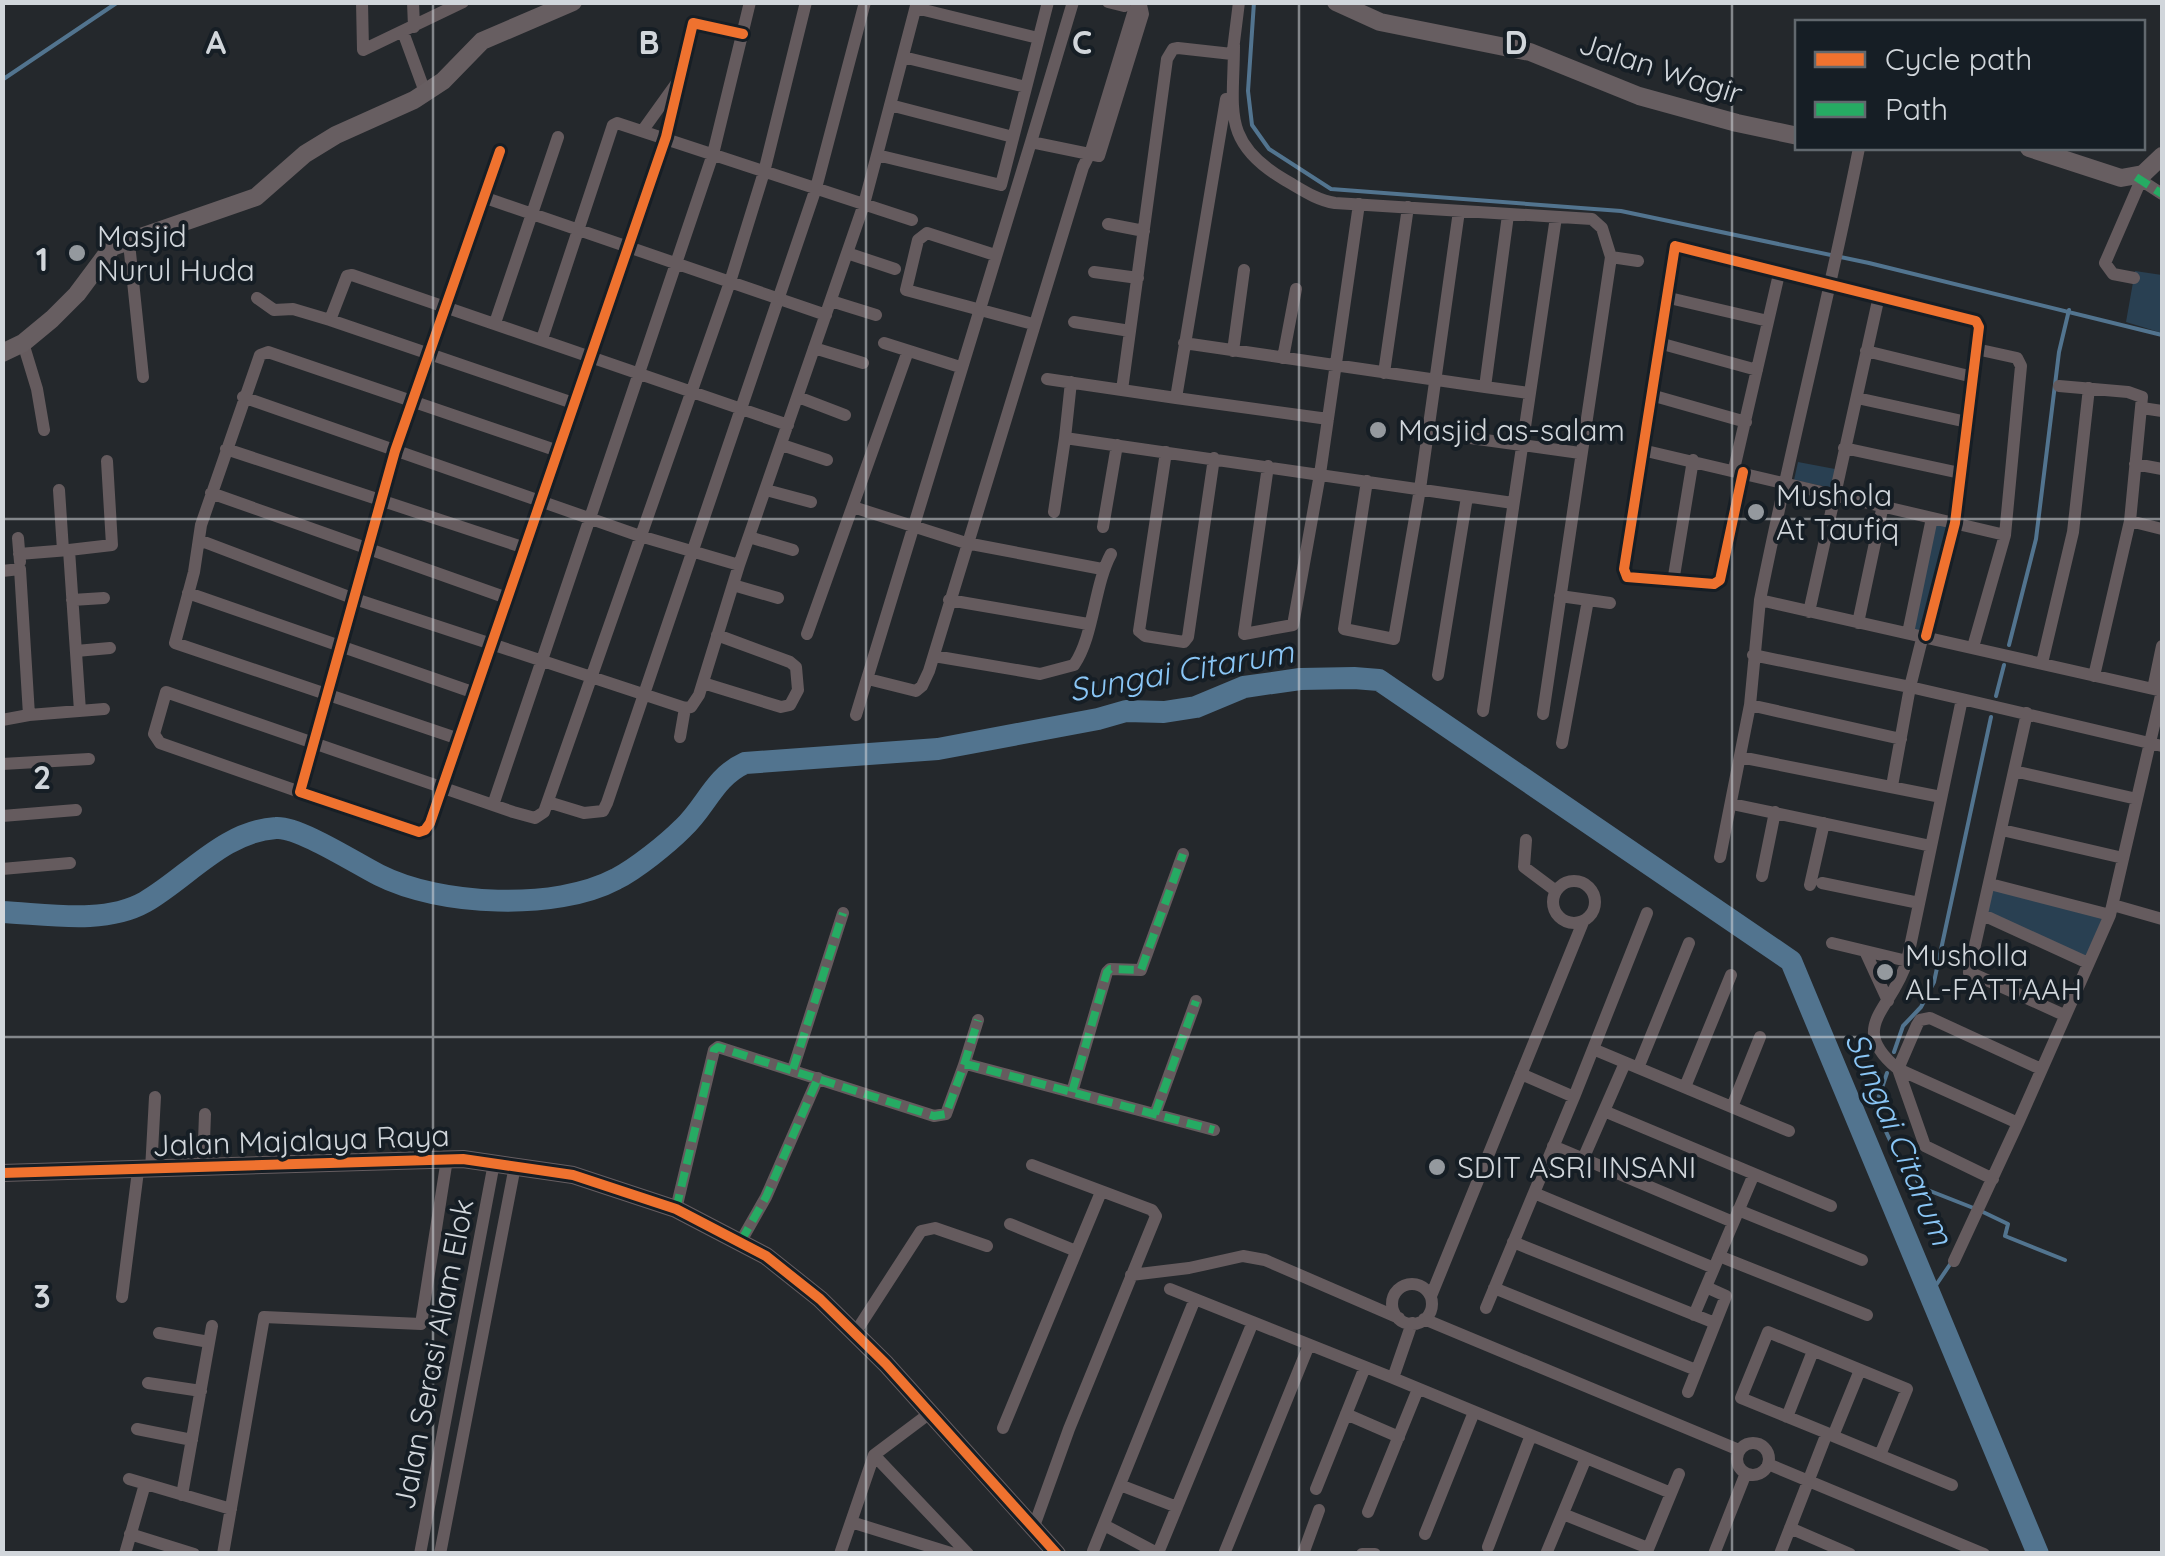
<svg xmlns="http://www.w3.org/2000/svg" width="2165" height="1556" viewBox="0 0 2165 1556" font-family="Quicksand,sans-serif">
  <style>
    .green { fill: #294052 }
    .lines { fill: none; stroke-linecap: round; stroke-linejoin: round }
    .stream { stroke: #52748f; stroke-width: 4 }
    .river { stroke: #52748f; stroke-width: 22 }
    .street { stroke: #655b5e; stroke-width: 12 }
    .secondary { stroke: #675e61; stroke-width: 18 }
    .quiet { stroke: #26ab63; stroke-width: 8; stroke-dasharray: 15 8; stroke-linecap: butt }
    .cycleway-casing { stroke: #161e25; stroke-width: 16 }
    .cycleway { stroke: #ef722f; stroke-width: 10 }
    .grid { fill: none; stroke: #d1d6db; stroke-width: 2.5; stroke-opacity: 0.55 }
    .poi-dot { fill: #94999e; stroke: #161e25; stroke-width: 4 }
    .labels { text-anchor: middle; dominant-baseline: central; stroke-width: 8; stroke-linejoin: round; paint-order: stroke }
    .street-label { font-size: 30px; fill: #d1d6db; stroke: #161e25 }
    .poi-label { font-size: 30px; fill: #d1d6db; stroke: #161e25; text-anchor: start }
    .water-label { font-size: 32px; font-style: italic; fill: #8ac6f6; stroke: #161e25 }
    .grid-label { font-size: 32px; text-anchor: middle; font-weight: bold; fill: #d1d6db; stroke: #161e25; stroke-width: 8; stroke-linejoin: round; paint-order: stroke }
  </style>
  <rect width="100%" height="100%" fill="#24282c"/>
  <!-- green -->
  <path class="green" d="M2135,271l27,4v58l-36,-11z
    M1798,462l37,7 -3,19 -38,-8z
    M1932,518l23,5 -29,113 -18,-3z
    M1990,884l120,31 -22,48 -105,-48z"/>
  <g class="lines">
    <!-- stream -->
    <path class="stream" d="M1254,2l-6,89 4,34 17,24 62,40 290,22 248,52 293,72
      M2,80l116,-78
      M2009,645l27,-106 23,-187 10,-42
      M1996,696l8,-31
      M1894,1052l9,-26 18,-19 13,-25 57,-265
      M1887,1073l-12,35 26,56 13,10 6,13 56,22
      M1983,1212l25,12 -3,12 60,24
      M1930,1294l21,-31"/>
    <!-- river -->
    <path class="river" d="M2,912c45,2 102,13 143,-10 42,-24 79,-71 131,-74 22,-2 81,36 103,47 61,31 177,36 237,4 20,-10 51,-35 67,-51 23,-21 31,-51 62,-65l193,-14 160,-30 28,-8 38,1 32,-5 48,-20 56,-8 54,-1 25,2 412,281 247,593"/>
    <!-- street -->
    <path class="street" d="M362,2l1,48 100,-48
      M413,2l1,25
      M1073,2l-42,140 68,14 44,-142 -2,-9
      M1108,2l16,4
      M916,8l122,30
      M403,32l22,60
      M1234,45c0,64 -14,97 51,135 16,9 31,20 50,23l257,16 10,9 9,29 -68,457
      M1233,50l6,-48
      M903,57l123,30
      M890,105l123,32
      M643,130l33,-46
      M500,151l-105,300 -95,341 119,40 6,-2 5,-7 236,-686 27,-114 50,11
      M877,155l40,-153
      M2136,177l26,17
      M483,197l343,118
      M1508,215l-23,172 44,6
      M1108,224l36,7
      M129,243l14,134
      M847,253l48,16
      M995,255l-68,-22 -9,7 -12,50 127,34
      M1611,257l27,4
      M1094,272l44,6
      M2134,278l-21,-4 -8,-11 36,-83
      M1665,297l103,24
      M257,298l17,12 19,-1 37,11 243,83
      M831,301l45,14
      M330,320l17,-44 5,-1 436,150
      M1074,322l56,9
      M495,323l63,-186
      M542,339l71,-214 4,-2 295,97
      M23,343l14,46 7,41
      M884,343l76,24
      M1184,343l301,44
      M1659,343l98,27
      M814,348l49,15
      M1233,351l11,-81
      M1866,351l107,26
      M1283,358l13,-69
      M1384,373l24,-166
      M1047,379l129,19 50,-299
      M1071,382l-6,56 448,65
      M2059,386l69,6 14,5 -12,124
      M1122,390l45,-331 6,-10 5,-1 54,6
      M1651,395l95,27
      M243,397l397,139 99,29
      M798,397l47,18
      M1176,398l152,21
      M1857,398l110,24
      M2142,408l20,3
      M1427,432l153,21
      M782,445l45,15
      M1844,448l116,25
      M226,449l299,99
      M1642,450l363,85
      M1166,452l-27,179 6,5 39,6 4,-5 26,-179
      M2135,464l27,5
      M1268,466l-24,168 49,-9 27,-151 39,-270
      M1734,469l45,-195
      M1743,472l-23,108 -6,4 -87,-7 -3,-8 51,-323 301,75 3,6 -24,196 -29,113
      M1367,481l-23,148 50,10 26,-150 39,-278
      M59,490l4,60
      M766,490l45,12
      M211,493l296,105
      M853,507l113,36 136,26
      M1054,512l11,-74
      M1103,527l14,-82
      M749,537l44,13
      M18,538l2,24
      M199,540l153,58 333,110
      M69,550l43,-5 -5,-84
      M19,554l50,-4 11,161
      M2,571l18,-2 9,146 -27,5
      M1673,582l20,-122
      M733,585l45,13
      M188,593l287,100
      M1560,596l50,7
      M72,600l32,-2
      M949,600l139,24
      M1760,600c30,-151 69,-301 99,-452
      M1809,612l70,-316
      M1858,623l25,-118
      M1908,633l24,-115
      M807,634l101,-283
      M1923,635l-13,52 52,12 -55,262c-15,50 -61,65 -9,108l120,54 92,-208 52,-224
      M1973,647l32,-112 16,-169 -4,-8 -41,-9
      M76,651l34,-3
      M1753,655l157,32 -18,99
      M934,656l106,18 34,-9c20,-29 20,-80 37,-111
      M2042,663l31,-131 16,-144
      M1438,675l29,-178
      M2094,676l36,-155 32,8
      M868,679l48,12 6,-5 7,-15 154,-504 8,-16 43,-141 7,-8
      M703,683l78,24 9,-2 8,-15 -2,-23 -6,-5 -73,-27
      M2153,689l9,-43
      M1962,699l200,47
      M1750,705l151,34
      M1483,711l73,-494
      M2027,713l-58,259 95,43
      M29,715l75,-6
      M856,715l175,-573
      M680,737l5,-29 6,-1 8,-12 40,-130 125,-361 13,-49 124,30 47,-183
      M459,739l-284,-96 19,-71 7,-47 59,-170 8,-3 290,99
      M1562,743l26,-143
      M1740,757l201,40
      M2,764l87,-5
      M2014,771l123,28
      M300,792l-140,-49 -6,-9 12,-42 347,120 22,6 9,-6 186,-530 34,-110 42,-170
      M548,802l36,11 19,-2 4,-8 209,-615 49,-186
      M1732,804l199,42
      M493,805l220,-651 37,-152
      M2,816l74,-6
      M2002,830l121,28
      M1526,840l-2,27 32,24
      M1720,857l30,-152 10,-105 402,91
      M2,869l68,-6
      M1762,876l13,-64
      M1553 902a21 21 0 1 1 42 0a21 21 0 1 1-42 0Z
      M1822,883l97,20
      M1990,884l120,31
      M1810,885l14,-62
      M2113,905l49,14
      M1983,915l105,48
      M1832,943l75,18
      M1865,951l23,50
      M1593,1049l196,82
      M964,1065l14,-45
      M1638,1068l51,-125
      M793,1069l50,-156
      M1521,1074l53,23 73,-184
      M1685,1087l46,-112
      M1072,1092l35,-120 3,-3 31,1 42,-116
      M1732,1107l28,-70
      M1604,1111l227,95
      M1155,1114l41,-113
      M1553,1146l180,76
      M1583,1159l42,-96
      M1032,1165l120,45 4,6 -87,213 -36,100
      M203,1168l2,-54
      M151,1170l4,-73
      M1993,1179l-68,-33 -27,-77 19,-44 3,-5 10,-2 111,51
      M1534,1193l180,75
      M676,1209l38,-159 4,-3 216,69 12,-2 18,-49h6l244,65
      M1738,1210l124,50
      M1010,1224l66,27
      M741,1241l25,-44 52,-119
      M1513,1242l202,81
      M1719,1256l148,59
      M1954,1261l64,-138
      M1131,1275l58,-7 54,-12 22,4 134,58
      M1392 1304a20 20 0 1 1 40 0a20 20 0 1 1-40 0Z
      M1494,1288l202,82
      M1170,1289l223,89 19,-55
      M1431,1296l152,-374
      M122,1297l16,-126
      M1486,1308l88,-211
      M1694,1315l60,-141
      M1424,1319l315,131
      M159,1333l50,9
      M855,1333l66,-102 14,-3 52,18
      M1393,1378l278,115
      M148,1383l53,8
      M1688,1392l38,-96 -20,-9
      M1346,1414l53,23
      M1787,1417l26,-66
      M1003,1428l98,-236
      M137,1429l55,11
      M1833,1436l27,-66
      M1737 1459a16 16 0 1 1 32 0a16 16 0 1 1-32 0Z
      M874,1455l94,99
      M1880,1455l27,-66 -139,-57 -27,66 86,35 6,3 119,49
      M1768,1464l216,90
      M129,1479l102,30
      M1120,1485l57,22
      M1316,1489l49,-122
      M182,1495l30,-169
      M1368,1512l50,-123
      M1563,1514l85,34
      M851,1522l103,32
      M1104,1525l55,29
      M1790,1528l60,26
      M130,1534l64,20
      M1425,1534l49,-122
      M1488,1547l43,-112
      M1093,1551l102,-252
      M1158,1553l95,-231
      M125,1554l20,-70
      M223,1554l41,-237 157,7 26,-165
      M420,1554l74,-391
      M440,1554l75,-388
      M840,1554l34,-99 56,-42
      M1224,1554l85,-209
      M1303,1554l16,-44
      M1362,1554h13
      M1546,1554l40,-96
      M1646,1554l33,-80
      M1714,1554l32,-81
      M1780,1554l47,-121"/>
    <!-- secondary -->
    <path class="secondary" d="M1336,2l44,20 150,30 109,44 98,27 61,13
      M2029,148l92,30 22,-4 19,-18
      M2,353l21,-10 29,-24 25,-25 35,-47 144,-50 49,-43 31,-19 78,-35 29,-19 39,-40 91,-39
      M2,1173l461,-14 110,16 103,34 90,47 54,43 66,65 171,190"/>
    <!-- quiet -->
    <path class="quiet" d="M2136,177l26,17
      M964,1065l14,-45
      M793,1069l50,-156
      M1072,1092l35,-120 3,-3 31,1 42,-116
      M1155,1114l41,-113
      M676,1209l38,-159 4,-3 216,69 12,-2 18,-49h6l244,65
      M741,1241l25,-44 52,-119"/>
    <!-- cycleway casing -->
    <g class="cycleway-casing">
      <path id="cycleway" d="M500,151l-105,300 -95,341 119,40 6,-2 5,-7 236,-686 27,-114 50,11
        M1743,472l-23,108 -6,4 -87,-7 -3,-8 51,-323 301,75 3,6 -24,196 -29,113
        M2,1173l461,-14 110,16 103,34 90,47 54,43 66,65 171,190"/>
    </g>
    <!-- cycleway -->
    <use href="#cycleway" class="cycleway"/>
  </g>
  <!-- grid -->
  <path class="grid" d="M433,2v1552M866,2v1552M1299,2v1552M1732,2v1552M2,519h2160M2,1037h2160"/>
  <!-- markers -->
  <g class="poi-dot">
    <circle cx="77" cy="253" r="10"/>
    <circle cx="1378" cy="430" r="10"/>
    <circle cx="1756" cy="512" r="10"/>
    <circle cx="1885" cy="972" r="10"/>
    <circle cx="1437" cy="1167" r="10"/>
  </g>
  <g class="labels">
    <!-- street labels -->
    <g class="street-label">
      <text transform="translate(1661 68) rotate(18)">Jalan Wagir</text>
      <text transform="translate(301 1140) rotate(-2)">Jalan Majalaya Raya</text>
      <text transform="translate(433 1354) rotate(-79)">Jalan Serasi Alam Elok</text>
    </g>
    <!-- poi labels -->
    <g class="poi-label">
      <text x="97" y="236">Masjid<tspan x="97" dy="34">Nurul Huda</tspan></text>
      <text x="1398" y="430">Masjid as-salam</text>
      <text x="1776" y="495">Mushola<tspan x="1776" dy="34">At Taufiq</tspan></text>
      <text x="1905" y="955">Musholla<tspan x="1905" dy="34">AL-FATTAAH</tspan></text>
      <text x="1457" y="1167">SDIT ASRI INSANI</text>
    </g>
    <!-- water labels -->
    <g class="water-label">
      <text transform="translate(1181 670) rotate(-10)">Sungai Citarum</text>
      <text transform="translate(1900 1138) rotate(67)">Sungai Citarum</text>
    </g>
  </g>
  <g class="grid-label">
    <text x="216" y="54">A</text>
    <text x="649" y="54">B</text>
    <text x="1082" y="54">C</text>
    <text x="1516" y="54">D</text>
    <text x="42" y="271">1</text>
    <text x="42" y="789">2</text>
    <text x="42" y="1308">3</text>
  </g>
  <!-- border -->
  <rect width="2165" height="1556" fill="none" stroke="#d1d6db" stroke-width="10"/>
  <!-- legend -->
  <rect x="1795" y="20" width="350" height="130" fill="#161e25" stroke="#61686e" stroke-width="2.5"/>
  <rect x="1815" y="52" width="50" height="15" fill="#ef722f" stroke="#61686e" stroke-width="2.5"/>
  <text x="1885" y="70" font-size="30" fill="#d1d6db">Cycle path</text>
  <rect x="1815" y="102" width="50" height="15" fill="#26ab63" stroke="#61686e" stroke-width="2.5"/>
  <text x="1885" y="120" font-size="30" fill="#d1d6db">Path</text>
</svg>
